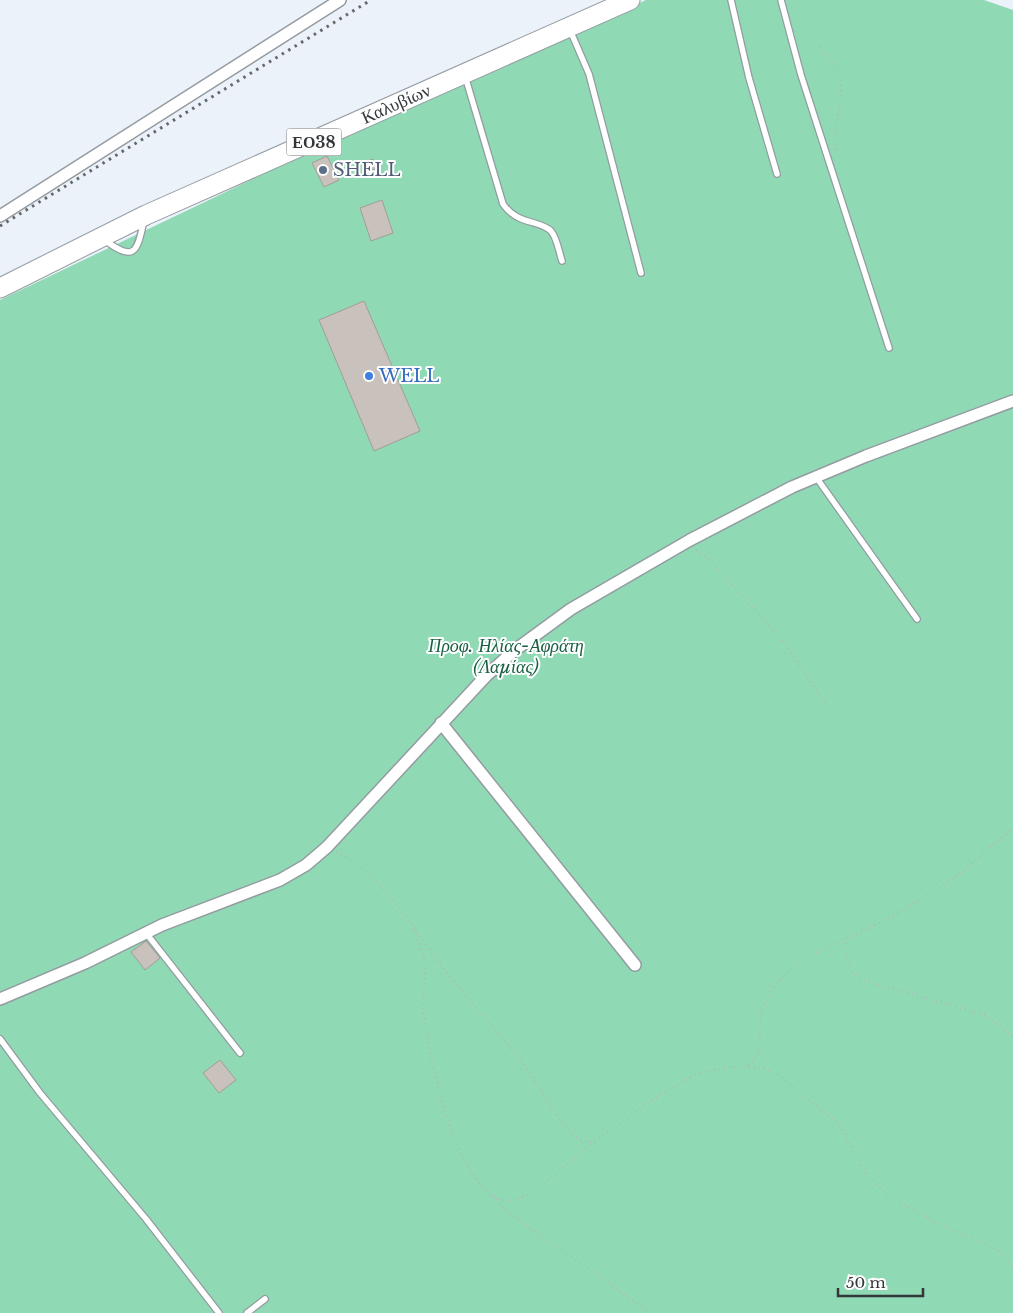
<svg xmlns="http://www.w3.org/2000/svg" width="1013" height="1313" viewBox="0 0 1013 1313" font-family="'Libre Baskerville',serif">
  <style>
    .green { fill: #8fdab5 }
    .building { fill: #c9c1bb; stroke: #a39c97 }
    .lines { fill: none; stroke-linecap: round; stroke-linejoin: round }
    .service-casing { stroke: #949ba1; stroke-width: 8 }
    .minor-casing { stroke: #949ba1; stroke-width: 14 }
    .primary-casing { stroke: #949ba1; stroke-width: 21 }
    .path { stroke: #b1b7bd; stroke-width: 2; stroke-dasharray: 1 4; stroke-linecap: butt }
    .service { stroke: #fff; stroke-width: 5.5 }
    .minor { stroke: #fff; stroke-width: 11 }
    .primary { stroke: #fff; stroke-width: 19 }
    .rail { stroke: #64686c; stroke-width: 3; stroke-dasharray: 2.5 5; stroke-linecap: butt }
    .service-dot { fill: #5c6f8a; stroke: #fefefe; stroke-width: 2 }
    .shop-dot { fill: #3f7fe0; stroke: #fefefe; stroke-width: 2 }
    .labels { text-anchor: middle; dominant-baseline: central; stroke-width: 4; stroke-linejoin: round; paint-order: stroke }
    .shield { fill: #fefefe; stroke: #717375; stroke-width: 1 }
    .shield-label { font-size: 16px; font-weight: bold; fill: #34373a }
    .street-label { font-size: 18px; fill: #34373a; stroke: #fefefe }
    .service-label { font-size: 18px; fill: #4e5e75; stroke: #fefefe; text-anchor: start }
    .shop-label { font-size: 18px; fill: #366cbe; stroke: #fefefe; text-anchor: start }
    .park-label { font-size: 18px; font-style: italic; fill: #185f43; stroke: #fefefe }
  </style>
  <rect width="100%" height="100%" fill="#ebf2f9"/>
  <!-- green -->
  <path class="green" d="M646,0h338l29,10v1303h-1013v-1013l332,-159z"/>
  <!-- building -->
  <path class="building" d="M327,156l12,24 -15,7 -12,-24z
    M373,159l4,9 -10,4 -4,-9z
    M382,200l11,33 -22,8 -11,-33z
    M364,301l56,130 -46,20 -55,-131z
    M146,941l14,17 -15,12 -14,-18z
    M220,1060l16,20 -17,13 -16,-20z"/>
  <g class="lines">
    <!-- service casing -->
    <g class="service-casing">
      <path id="service" d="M731,0l18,78 28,96
        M781,0l20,75 88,273
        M570,30l19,44 52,199
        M465,76l38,128c14,21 37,16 48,27 6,7 8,21 11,30
        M103,239c31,23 34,15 41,-19
        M816,477l101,142
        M146,933l94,120
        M0,1039l40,54 106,126 73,94
        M247,1313l18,-14"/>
    </g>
    <!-- minor casing -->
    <g class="minor-casing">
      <path id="minor" d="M0,216l340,-216
        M441,723l194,242
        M0,999l85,-36 77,-38 118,-45 26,-15 21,-18 159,-171 29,-26 56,-41 119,-69 102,-53 74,-31 147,-55"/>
    </g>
    <!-- primary casing -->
    <g class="primary-casing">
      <path id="primary" d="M0,288l146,-73 484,-215"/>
    </g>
    <!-- path -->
    <path class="path" d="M819,47c34,30 20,46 17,83 0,8 3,15 -1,23
      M696,550l11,7 74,82 45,65
      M336,852c51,25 77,79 111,121 26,33 56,63 80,96 16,22 29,51 49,68 5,4 11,5 17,5l56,-40 47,-28 33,-7 35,1 14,7 60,48 28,50 22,23 47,26 63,28 15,16
      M414,930c4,10 9,21 10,32 3,14 -1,28 -1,42 2,38 36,215 95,195 26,-10 54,-40 75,-57
      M848,938c-7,17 0,32 14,42l123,35 28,22
      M748,1066c18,-14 9,-36 14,-56 4,-12 11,-23 20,-32 22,-24 52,-33 81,-47 28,-13 56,-30 82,-47 25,-16 44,-38 68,-55
      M492,1196l21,20 138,97"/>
    <!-- service -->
    <use href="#service" class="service"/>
    <!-- minor -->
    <use href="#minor" class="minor"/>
    <!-- primary -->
    <use href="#primary" class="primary"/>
    <!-- rail -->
    <path class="rail" d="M0,226l371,-226"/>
  </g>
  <!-- markers -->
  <circle class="service-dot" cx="323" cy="170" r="5"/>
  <circle class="shop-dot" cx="369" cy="376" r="5"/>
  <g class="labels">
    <!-- shield labels -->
    <rect class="shield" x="286.5" y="128.5" width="55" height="27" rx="4"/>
    <g class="shield-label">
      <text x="314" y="142">ΕΟ38</text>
    </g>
    <!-- street labels -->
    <g class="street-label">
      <text transform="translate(396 104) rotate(-24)">Καλυβίων</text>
    </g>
    <!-- service labels -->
    <g class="service-label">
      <text x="333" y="170">SHELL</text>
    </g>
    <!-- shop labels -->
    <g class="shop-label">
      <text x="379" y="376">WELL</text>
    </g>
    <!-- park labels -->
    <g class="park-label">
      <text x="506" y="646">Προφ. Ηλίας-Αφράτη<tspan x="506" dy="21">(Λαμίας)</tspan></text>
    </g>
  </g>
  <!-- scale -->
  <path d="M838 1288v8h85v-8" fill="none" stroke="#34373a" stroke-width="2.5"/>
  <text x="846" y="1288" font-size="15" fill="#34373a" stroke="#fefefe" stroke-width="4" paint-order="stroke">50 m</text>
</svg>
